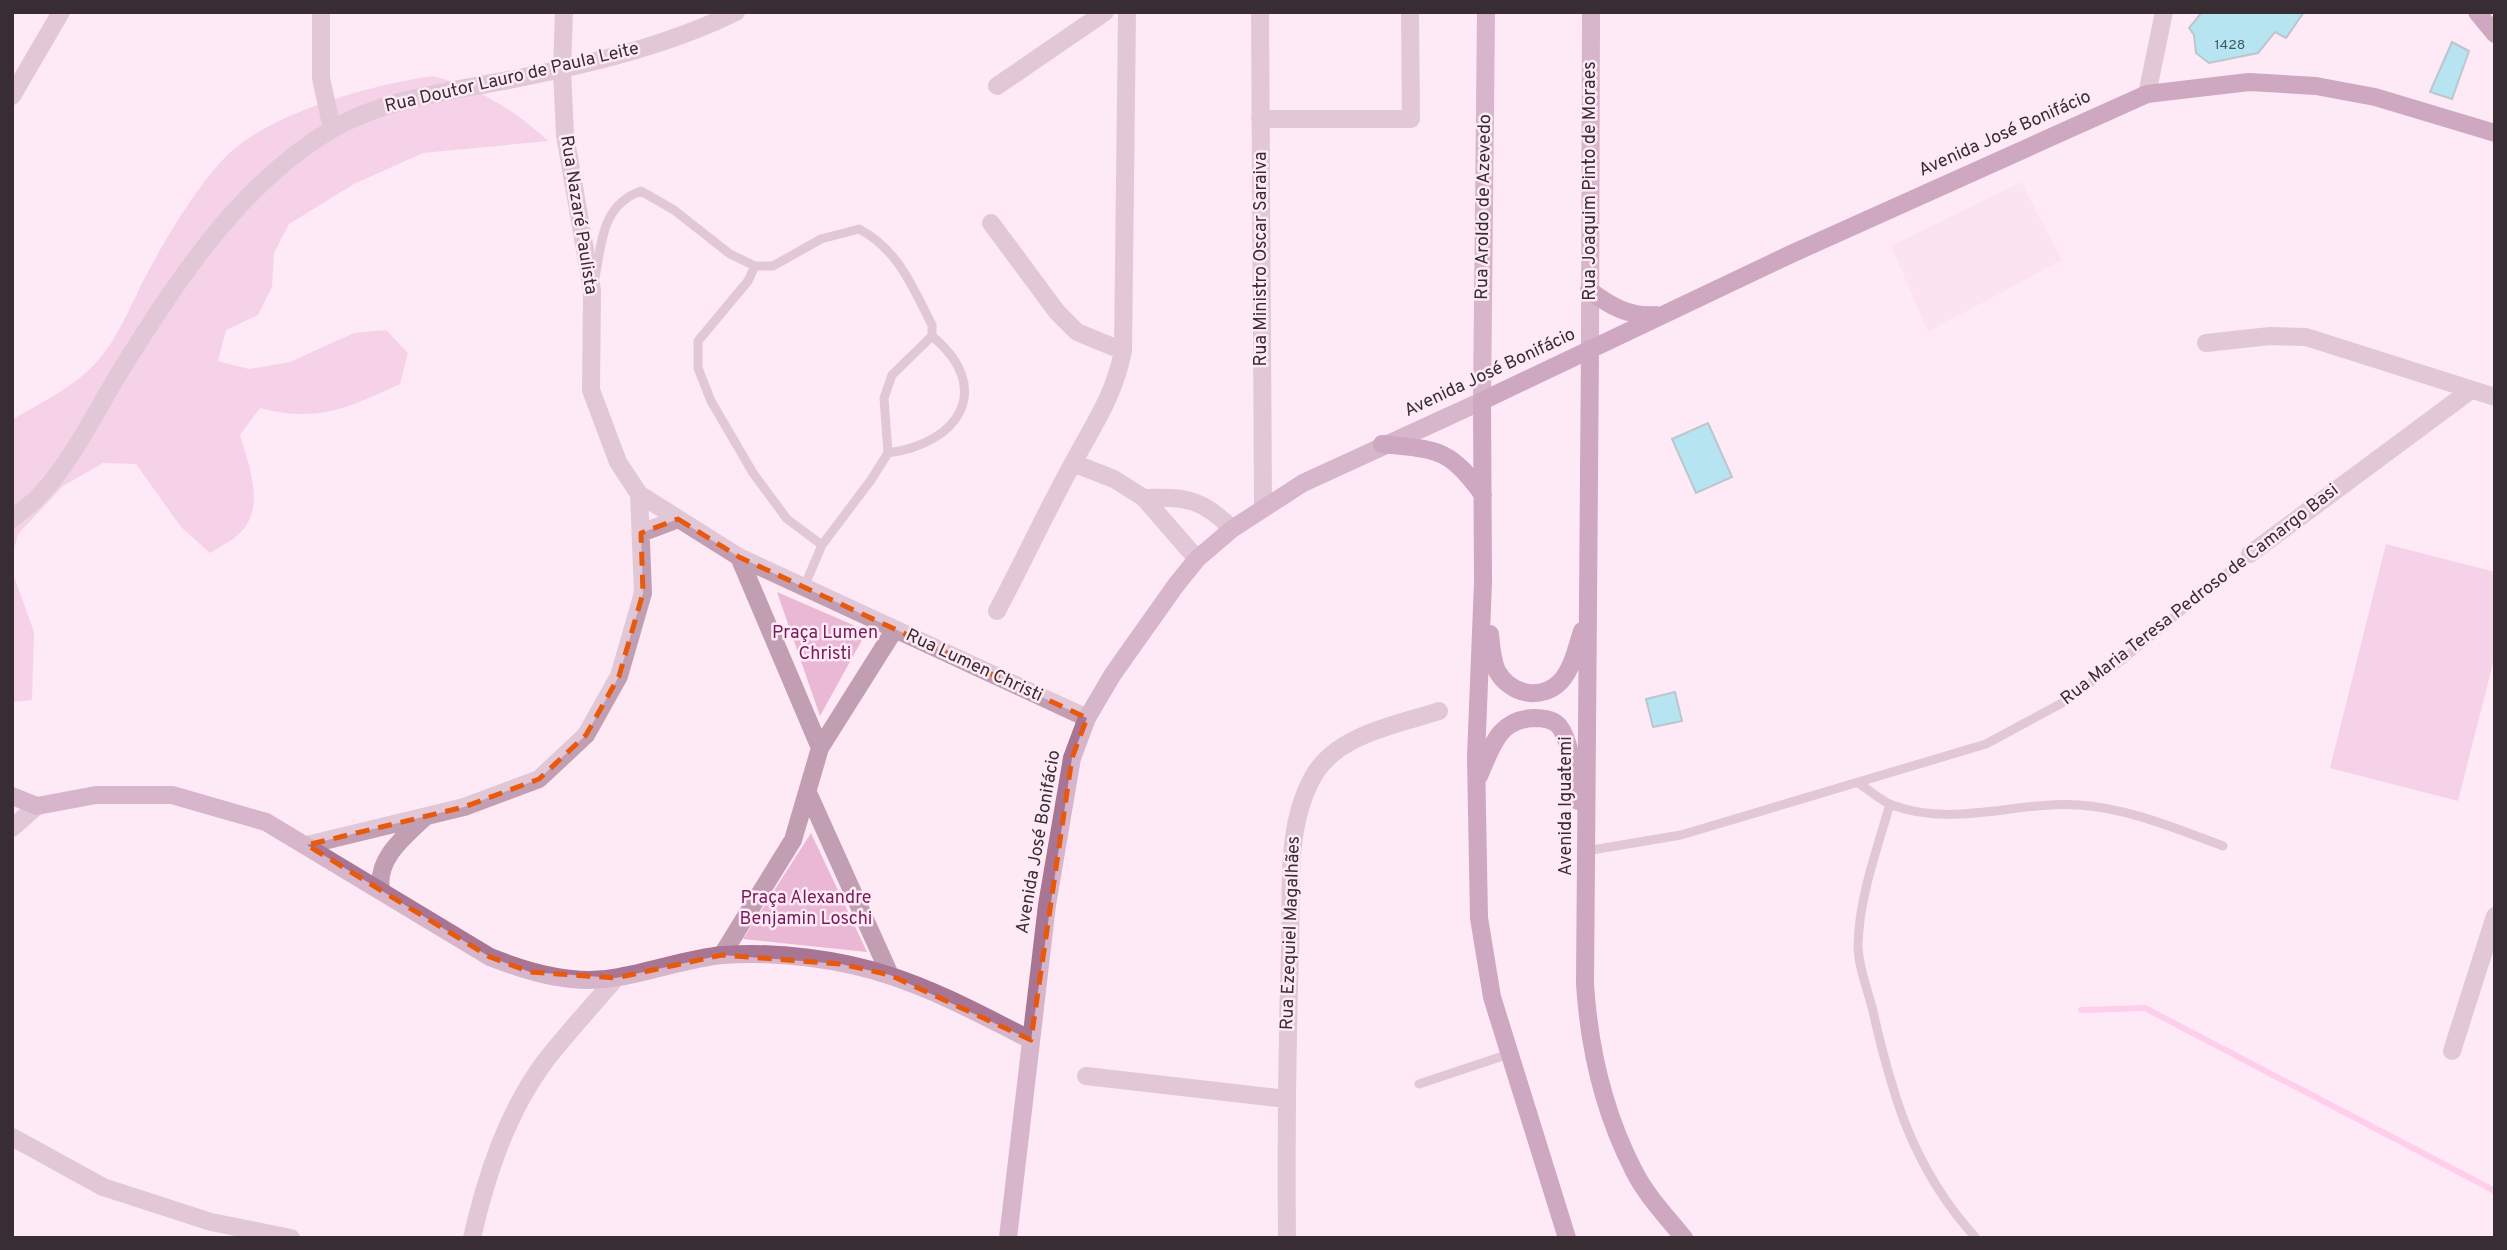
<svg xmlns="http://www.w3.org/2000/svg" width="2507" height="1250" viewBox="0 0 2507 1250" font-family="Overpass,sans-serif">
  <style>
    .built { fill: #fbdbed }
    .green { fill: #eab7d5 }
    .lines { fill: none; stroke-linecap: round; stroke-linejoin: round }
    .stream { stroke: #feaddf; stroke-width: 6 }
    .building { fill: #5fdde9; stroke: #729a9e; stroke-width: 2 }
    .lane { stroke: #c19eb2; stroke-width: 9 }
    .street { stroke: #c19eb2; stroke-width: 18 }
    .secondary { stroke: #a87594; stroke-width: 18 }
    .primary { stroke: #95577e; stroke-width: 18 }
    .marked { fill: none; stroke: #e8590c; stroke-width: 5; stroke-dasharray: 14 9; stroke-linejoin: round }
    .labels { text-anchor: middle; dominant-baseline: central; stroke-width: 5; stroke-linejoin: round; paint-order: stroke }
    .number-label { font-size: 14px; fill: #425961 }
    .street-label { font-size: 18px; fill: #392d34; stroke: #feeaf5 }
    .park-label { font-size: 18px; fill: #761b5b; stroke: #feeaf5 }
  </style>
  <rect width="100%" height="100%" fill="#feeaf5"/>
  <!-- built -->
  <path class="built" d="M2021,182l41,78 -134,72 -37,-86z"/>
  <!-- green -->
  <path class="green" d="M433,76c45,12 81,33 115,65l-125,12 -69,31 -65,40 -15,29 -2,34 -14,28 -32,15 -8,31 31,8 41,-7 64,-29 32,-3 22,23 -8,31c-53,24 -81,39 -140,24l-20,27c9,31 27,74 -2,100 -8,7 -19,12 -28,18l-29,-26 -45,-63 -33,-1 -40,23 -45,48 -6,22v-136c29,-18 65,-34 87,-61 22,-25 34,-60 50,-89 18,-34 56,-97 85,-121 49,-40 138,-64 199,-73z
    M2386,544l109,28v83l-37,146 -128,-33z
    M12,571l22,61 -2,68 -20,2z
    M777,592l90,39 -47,85z
    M811,833l56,119 -124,-13z"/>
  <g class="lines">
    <!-- stream -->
    <path class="stream" d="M2081,1010l64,-2 350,183"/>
  </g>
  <!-- building -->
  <path class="building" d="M2202,12h102l-18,26 -11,-6 -17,21 -49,10 -13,-10 -2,-18 -5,-7z
    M2452,42l17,9 -17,48 -22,-7z
    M1708,423l24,54 -36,16 -24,-54z
    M1675,692l7,29 -29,6 -7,-28z"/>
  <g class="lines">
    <!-- lane -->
    <path class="lane" d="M755,266l-7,15 -50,60v27l13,33 42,72 34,46 35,26
      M595,278c7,-37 7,-73 46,-87l33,19 56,44 25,12h18l48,-27 38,-10c39,20 54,59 73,96v11l-40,39 -8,23 4,55 -17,27 -49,65 -18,42
      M888,453c71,-9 107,-65 44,-117
      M1860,784c10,7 21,17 32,21 61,23 124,-4 187,0 49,3 98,24 144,41
      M1890,804c-13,45 -31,94 -32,141 0,20 9,43 14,62 20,89 41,162 104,231
      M1586,851l95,-16 305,-91 76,-41 60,-43 128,-106
      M1419,1084l90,-30"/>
    <!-- street -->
    <path class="street" d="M321,12v66l11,51
      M1260,12l3,494
      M997,86l108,-74
      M2147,94l17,-82
      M12,96l49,-84
      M1260,119h151l-1,-107
      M991,223l66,89 20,20 46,19
      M2206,343l64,-7 36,1 189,60
      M1073,463l41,16 30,19 53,61
      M639,494l100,63 348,161
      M1144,498c41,-1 58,0 88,31
      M12,519c9,-8 20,-15 28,-24 29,-30 56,-83 78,-120 56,-90 120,-190 213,-245 54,-32 122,-39 183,-51 75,-15 153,-33 222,-67
      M641,533l37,-14
      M2250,554l221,-164
      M997,611c26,-49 49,-99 76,-148 21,-39 41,-67 50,-112l4,-339
      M820,748l75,-119
      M809,795l81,180
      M12,828l25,-22
      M307,845l157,-38 75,-28 47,-44 33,-59 24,-83 -4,-99 -21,-32 -27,-72 1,-100 -27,-155 -3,-65 2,-58
      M381,890c-5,-31 22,-52 43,-72
      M722,955l71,-115 27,-92 -81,-191
      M2452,1051l43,-135
      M1086,1076l200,23
      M12,1137l91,50 108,35 80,16
      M472,1238c14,-62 35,-126 74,-178 22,-28 47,-55 70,-82
      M1287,1238c-1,-96 0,-191 3,-286 2,-58 -6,-125 24,-177 24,-41 83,-50 125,-64"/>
    <!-- secondary -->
    <path class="secondary" d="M1590,349l1,-337
      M12,796l25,10 59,-11h76l94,27 224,135c41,16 85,29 129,20 35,-6 70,-19 104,-22 53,-4 118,4 168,21 49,16 94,41 140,64
      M1008,1238l39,-333 25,-147 15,-40 26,-44 63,-89 21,-26 35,-30 71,-46 179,-82 4,-389"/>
    <!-- primary -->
    <path class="primary" d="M2477,12l18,22
      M1589,290c21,16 40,27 67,25
      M1590,349l-5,635c4,63 19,128 48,185 12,25 33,47 51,69
      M1382,444c55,6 67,3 101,51
      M1490,634c1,12 2,26 7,37 13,23 44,31 64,10 11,-12 16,-34 21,-50
      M1479,776c13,-29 19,-57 55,-58 9,0 19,1 25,8 12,14 16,56 19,75
      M1567,1238l-75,-241 -13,-79 -3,-161 7,-175 -1,-181 307,-146 358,-161 102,-12 67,4 59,11 120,36"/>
  </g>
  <!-- marked area -->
  <path d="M0 0H2507V1250H0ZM678,519l61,38 348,161 -15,40 -41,282 -141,-65 -49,-11 -119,-9 -106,23 -86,-6 -40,-15 -183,-112 157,-38 75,-28 47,-44 33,-59 24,-83 -2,-60z" fill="#feeaf5" fill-opacity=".55" fill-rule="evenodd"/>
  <path class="marked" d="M678,519l61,38 348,161 -15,40 -41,282 -141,-65 -49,-11 -119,-9 -106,23 -86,-6 -40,-15 -183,-112 157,-38 75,-28 47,-44 33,-59 24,-83 -2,-60z"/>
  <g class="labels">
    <!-- number labels -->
    <g class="number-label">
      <text x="2230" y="45">1428</text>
    </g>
    <!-- street labels -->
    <g class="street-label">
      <text transform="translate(512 78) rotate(-13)">Rua Doutor Lauro de Paula Leite</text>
      <text transform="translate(2005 134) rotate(-24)">Avenida José Bonifácio</text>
      <text transform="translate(1590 181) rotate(-90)">Rua Joaquim Pinto de Moraes</text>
      <text transform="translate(1484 207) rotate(-89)">Rua Aroldo de Azevedo</text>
      <text transform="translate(578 215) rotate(81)">Rua Nazaré Paulista</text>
      <text transform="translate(1261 259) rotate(-90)">Rua Ministro Oscar Saraiva</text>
      <text transform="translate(1490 373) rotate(-25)">Avenida José Bonifácio</text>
      <text transform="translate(2200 595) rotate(-38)">Rua Maria Teresa Pedroso de Camargo Basi</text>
      <text transform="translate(974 666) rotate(25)">Rua Lumen Christi</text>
      <text transform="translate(1566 806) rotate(-90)">Avenida Iguatemi</text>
      <text transform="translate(1039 842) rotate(-80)">Avenida José Bonifácio</text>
      <text transform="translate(1291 933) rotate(-88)">Rua Ezequiel Magalhães</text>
    </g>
    <!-- park labels -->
    <g class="park-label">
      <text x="825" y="633">Praça Lumen<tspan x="825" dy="21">Christi</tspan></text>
      <text x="806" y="898">Praça Alexandre<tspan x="806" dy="21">Benjamin Loschi</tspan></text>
    </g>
  </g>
  <!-- border -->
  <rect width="2507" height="1250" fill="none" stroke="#392d34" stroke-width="28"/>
</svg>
